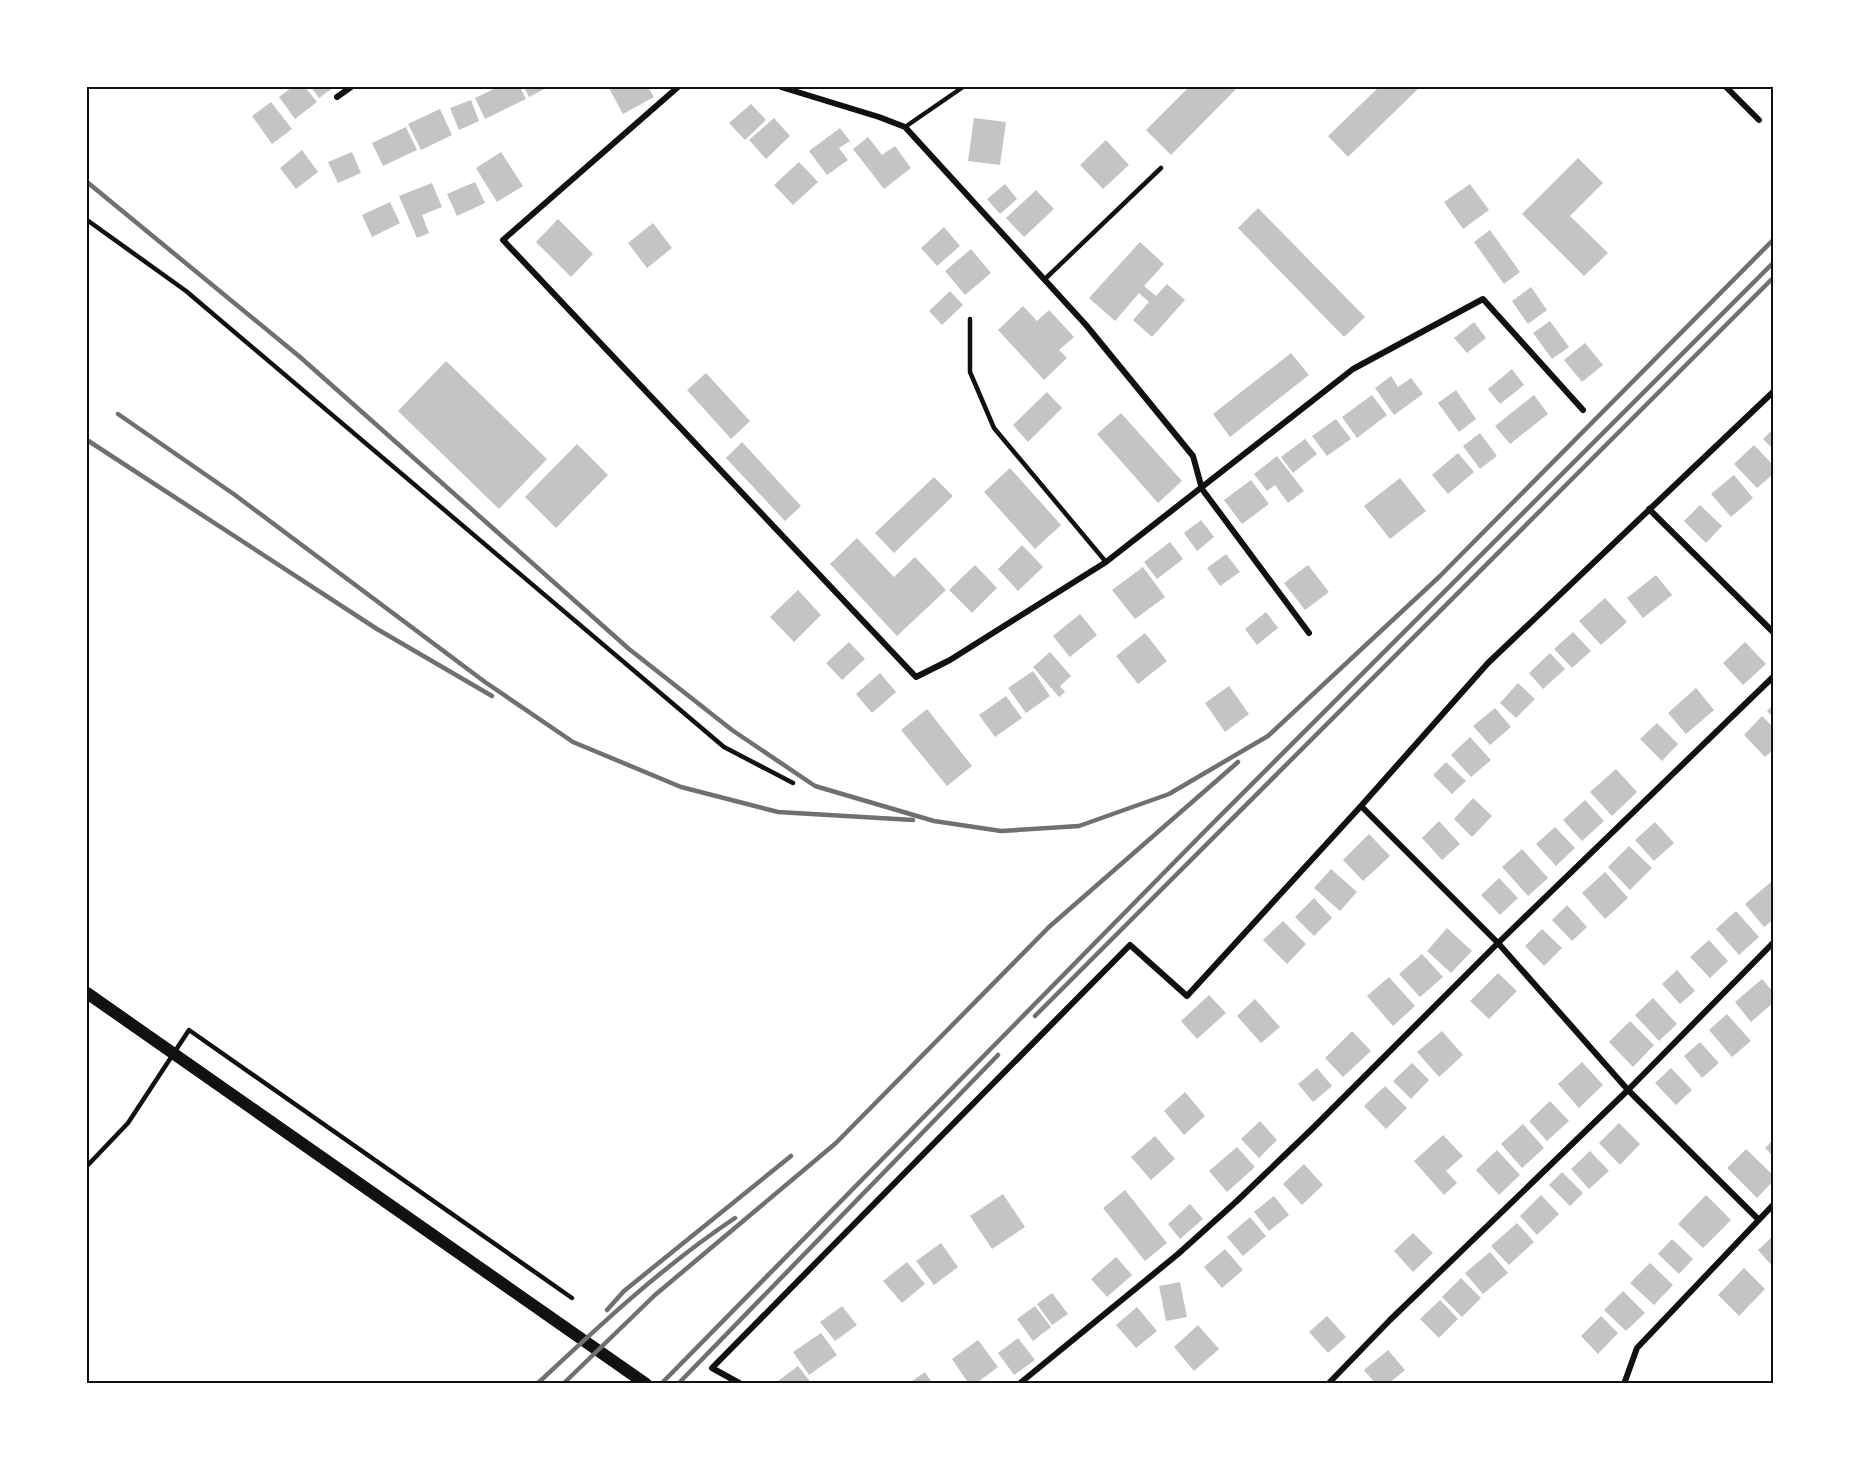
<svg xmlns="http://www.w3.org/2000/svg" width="1860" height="1471" viewBox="0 0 1860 1471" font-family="Literata,serif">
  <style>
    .building { fill: #c4c4c4 }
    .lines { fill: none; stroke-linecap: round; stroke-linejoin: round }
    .service { stroke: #111; stroke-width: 4.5 }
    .minor { stroke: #111; stroke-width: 6 }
    .secondary { stroke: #111; stroke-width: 12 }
    .rail { stroke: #707070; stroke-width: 4.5 }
    .neatline { fill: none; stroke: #111; stroke-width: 2 }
  </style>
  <rect width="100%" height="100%" fill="#fff"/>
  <!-- building -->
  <path class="building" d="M292,87h13l12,15 -22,17 -16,-22z
    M311,87h23l-15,11z
    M498,87h22l6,12 -41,20 -10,-21z
    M524,87h24l-19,10z
    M611,87h37l6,10 -31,17 -14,-26z
    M1189,87h49l-67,68 -25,-25z
    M1379,87h41l-72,70 -20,-21z
    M471,100l8,21 -20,9 -9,-22z
    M271,102l21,27 -20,15 -20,-28z
    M751,104l15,16 -21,20 -16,-17z
    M440,109l12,26 -31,15 -13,-26z
    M774,118l16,18 -24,23 -17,-19z
    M974,118l32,4 -6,43 -32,-4z
    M406,127l11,23 -34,16 -11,-23z
    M840,128l10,13 -11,7 9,12 -21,15 -18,-24z
    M868,137l14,18 13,-9 16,22 -27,21 -31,-40z
    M1106,140l23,25 -26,24 -23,-24z
    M302,150l16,22 -22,17 -16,-21z
    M352,152l9,21 -23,10 -10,-21z
    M501,152l22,34 -26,16 -21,-34z
    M1578,158l25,25 -33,33 38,37 -24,23 -62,-62z
    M799,162l19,20 -25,23 -19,-20z
    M475,182l10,21 -28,13 -10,-22z
    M432,183l10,24 -20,8 7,18 -12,5 -18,-42z
    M1005,184l12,15 -17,15 -13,-15z
    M1470,184l19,26 -26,19 -19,-27z
    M1036,190l18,19 -30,28 -18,-19z
    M390,202l10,21 -28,14 -10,-22z
    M1258,208l107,109 -21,20 -106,-109z
    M558,219l35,35 -22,23 -35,-35z
    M653,223l19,25 -25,20 -19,-25z
    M944,227l16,19 -23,20 -16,-18z
    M1490,230l30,42 -16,12 -30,-42z
    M1140,242l24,22 -20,22 12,10 11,-12 18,16 -33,37 -19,-17 16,-18 -10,-9 -24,28 -26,-23z
    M971,249l20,24 -26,22 -20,-24z
    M1531,287l16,23 -19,14 -16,-23z
    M950,291l13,14 -21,20 -13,-14z
    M1023,306l14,15 12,-11 25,27 -15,13 8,8 -23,22 -46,-50z
    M1550,321l19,26 -17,12 -19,-26z
    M1474,322l12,16 -19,15 -13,-15z
    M1585,343l18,22 -21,17 -18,-22z
    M1291,353l18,22 -79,62 -17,-23z
    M446,361l101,98 -48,50 -101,-98z
    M1512,369l12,16 -24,19 -12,-15z
    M706,373l44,48 -19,18 -44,-49z
    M1391,376l7,11 13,-9 12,16 -29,21 -19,-27z
    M1456,390l20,29 -17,13 -21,-29z
    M1047,392l15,16 -34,34 -15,-17z
    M1372,395l15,20 -30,23 -15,-21z
    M1534,395l14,19 -38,30 -15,-18z
    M1121,413l61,68 -24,22 -61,-69z
    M1336,419l15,20 -24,17 -15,-20z
    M1773,429v20l-10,-10z
    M1480,433l17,23 -17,13 -17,-23z
    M1305,439l12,15 -24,19 -12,-16z
    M742,442l59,64 -16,15 -59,-63z
    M577,444l31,31 -52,53 -31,-31z
    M1754,445l19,20v9l-16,14 -23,-24z
    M1458,453l16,19 -26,22 -16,-19z
    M1277,456l27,35 -16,12 -13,-18 -8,6 -13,-17z
    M1010,468l51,57 -26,24 -51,-57z
    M1734,475l19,23 -22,19 -20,-23z
    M934,477l19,19 -59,57 -19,-20z
    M1400,478l26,33 -36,28 -26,-33z
    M1251,480l18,24 -27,20 -18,-24z
    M1700,505l22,21 -16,17 -22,-22z
    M1201,520l13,17 -17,14 -13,-18z
    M857,538l37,39 21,-20 31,33 -49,46 -67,-72z
    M1170,542l13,17 -26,20 -13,-17z
    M1022,545l21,22 -25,24 -20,-22z
    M1226,554l14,18 -20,14 -13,-18z
    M975,565l22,23 -25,25 -23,-23z
    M1308,565l21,27 -24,18 -21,-27z
    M1143,567l22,30 -30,22 -23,-29z
    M1656,575l16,20 -29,23 -16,-20z
    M798,590l23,25 -27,27 -24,-25z
    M1605,598l22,24 -26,23 -22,-24z
    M1266,612l12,16 -21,17 -12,-16z
    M1080,614l17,21 -27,22 -17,-21z
    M1573,632l18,19 -19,17 -18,-19z
    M1145,633l22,28 -29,23 -22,-28z
    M849,642l16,17 -23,21 -16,-17z
    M1745,642l21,22 -23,21 -20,-22z
    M1050,652l21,24 -11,10 5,6 -6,5 -26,-30z
    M1550,653l15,16 -22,20 -14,-16z
    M1033,671l17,25 -24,17 -18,-25z
    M880,673l16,19 -24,21 -16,-19z
    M1518,683l17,16 -19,19 -16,-15z
    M1229,686l20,28 -24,18 -20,-29z
    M1696,688l18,22 -28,24 -18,-21z
    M1006,696l16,22 -27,19 -16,-22z
    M1773,705v12l-6,-6z
    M1495,708l16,19 -21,18 -17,-19z
    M927,709l45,57 -25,20 -46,-56z
    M1762,716l11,11v23l-8,7 -21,-22z
    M1657,723l21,21 -16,17 -22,-22z
    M1470,737l21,23 -20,17 -20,-22z
    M1446,762l20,19 -14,13 -19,-19z
    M1616,769l21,23 -25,24 -22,-24z
    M1473,798l19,18 -20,21 -18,-18z
    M1585,800l19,21 -22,20 -19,-21z
    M1439,821l21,23 -18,16 -20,-22z
    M1655,822l19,21 -20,18 -19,-21z
    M1555,827l20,21 -19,18 -20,-22z
    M1369,834l21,22 -27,25 -20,-21z
    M1629,846l23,22 -22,22 -22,-23z
    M1522,849l26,29 -20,18 -26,-29z
    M1331,869l26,23 -17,19 -26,-23z
    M1605,872l23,26 -23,21 -23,-26z
    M1499,878l19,20 -18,17 -19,-20z
    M1771,882l2,2v36l-9,7 -19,-23z
    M1314,898l18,20 -18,18 -19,-19z
    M1567,905l20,22 -15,14 -20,-21z
    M1736,911l23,26 -20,18 -23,-26z
    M1283,921l23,23 -19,20 -24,-24z
    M1447,928l25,23 -21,22 -24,-22z
    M1542,929l20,19 -18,18 -19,-20z
    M1709,940l19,21 -18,17 -20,-21z
    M1422,954l21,23 -23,20 -21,-23z
    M1677,970l18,21 -15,13 -18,-20z
    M1498,973l19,18 -28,28 -19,-18z
    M1389,977l26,29 -22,20 -26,-30z
    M1762,979l11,13v11l-22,19 -16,-20z
    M1209,995l17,18 -29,26 -16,-18z
    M1653,998l24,26 -18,17 -24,-26z
    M1255,999l25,28 -19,16 -24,-27z
    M1727,1014l24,27 -19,16 -23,-27z
    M1630,1021l24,24 -21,22 -24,-25z
    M1352,1031l19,20 -28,26 -18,-19z
    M1442,1031l21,24 -24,22 -22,-25z
    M1700,1042l19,21 -17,15 -18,-22z
    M1582,1062l21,23 -24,23 -21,-24z
    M1412,1063l17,17 -18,19 -18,-18z
    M1317,1068l15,18 -19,16 -15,-18z
    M1671,1068l21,22 -16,15 -21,-22z
    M1385,1086l22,22 -21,21 -22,-23z
    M1185,1092l20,24 -21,19 -20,-24z
    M1550,1101l19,20 -22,20 -18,-20z
    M1260,1121l17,19 -18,18 -18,-19z
    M1619,1123l21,21 -20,21 -21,-22z
    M1523,1124l21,24 -22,20 -21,-24z
    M1443,1135l20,21 -17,15 11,12 -13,12 -30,-34z
    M1155,1136l20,23 -24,21 -20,-23z
    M1773,1140v16l-8,-8z
    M1237,1147l18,20 -28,25 -18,-21z
    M1746,1149l27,26v6l-16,17 -30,-30z
    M1497,1150l23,25 -21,20 -23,-25z
    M1590,1151l19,20 -20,18 -18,-20z
    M1304,1164l19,21 -21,20 -19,-21z
    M1562,1172l21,21 -13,13 -21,-21z
    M1125,1190l42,53 -22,18 -42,-53z
    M1003,1194l22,33 -33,22 -22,-33z
    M1541,1195l18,19 -22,21 -17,-19z
    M1706,1195l25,25 -28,28 -25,-24z
    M1274,1196l15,19 -20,16 -15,-19z
    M1190,1204l13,15 -23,20 -12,-15z
    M1250,1217l16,19 -23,20 -16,-19z
    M1517,1223l17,19 -25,23 -18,-19z
    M1413,1233l20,20 -20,19 -19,-21z
    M1773,1236v31l-15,-17z
    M1672,1239l21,20 -14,15 -21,-20z
    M941,1243l17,24 -24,18 -18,-24z
    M1225,1249l18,21 -21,18 -18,-21z
    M1490,1252l18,21 -25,21 -18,-21z
    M1116,1257l16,18 -25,22 -16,-18z
    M907,1262l18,22 -23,19 -19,-22z
    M1650,1263l23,22 -19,20 -24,-22z
    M1744,1268l21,21 -26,27 -21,-21z
    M1461,1278l20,20 -19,19 -20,-20z
    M1180,1282l7,35 -21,4 -7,-35z
    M1623,1291l22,22 -19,18 -22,-21z
    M1052,1293l16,21 -16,11 -15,-21z
    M1440,1300l18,19 -19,19 -19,-19z
    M842,1306l15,19 -22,16 -15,-19z
    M1035,1306l16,21 -18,14 -16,-22z
    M1137,1307l20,24 -21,17 -20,-23z
    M1327,1316l19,21 -18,16 -19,-21z
    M1601,1316l17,17 -20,21 -17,-18z
    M1198,1325l21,24 -25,22 -20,-24z
    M821,1333l16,22 -28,20 -16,-23z
    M1018,1338l17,22 -21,15 -16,-22z
    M978,1340l20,27 -23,17h-6l-17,-25z
    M1388,1350l17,20 -17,14h-12l-12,-14z
    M798,1366l14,18h-38z
    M925,1372l8,12h-25z"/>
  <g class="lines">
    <!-- service -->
    <path class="service" d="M905,127l58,-40
      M87,220l99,71 538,456 69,36
      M1045,279l116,-111
      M970,319v53l24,56 112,134
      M87,1166l41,-43 61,-93 383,268"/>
    <!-- minor -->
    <path class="minor" d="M678,87l-175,153 413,437 34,-17 156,-98 247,-193 130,-70 100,111
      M781,87l98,30 26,10 181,198 107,131 9,33 107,144
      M1726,87l33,33
      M337,97l14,-10
      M1649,509l124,123
      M1361,806l137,137 130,147 131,130
      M741,1384l-29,-16 418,-423 57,51 174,-190 127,-143 285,-271
      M1019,1384l159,-130 60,-54 75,-72 185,-185 275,-266
      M1328,1384l62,-64 238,-230 145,-147
      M1624,1384l13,-36 136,-143"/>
    <!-- secondary -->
    <path class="secondary" d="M87,993l559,391"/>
    <!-- rail -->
    <path class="rail" d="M87,182l213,175 329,292 103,81 83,56 119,35 67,10 78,-5 90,-32 99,-58 171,-159 334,-337
      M118,414l117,81 250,187 88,60 108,45 97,25 135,8
      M87,440l290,189 115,67
      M1035,1016l738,-738
      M607,1310l17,-19 167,-135
      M537,1384c63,-59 126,-118 198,-166
      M563,1384l92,-89 181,-152 213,-216 189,-165
      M661,1384l545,-554 567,-567
      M678,1384l320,-329"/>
  </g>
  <!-- border -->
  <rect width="1860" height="1471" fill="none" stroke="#ffffff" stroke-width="177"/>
  <rect x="88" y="88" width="1684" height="1294" class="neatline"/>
</svg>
